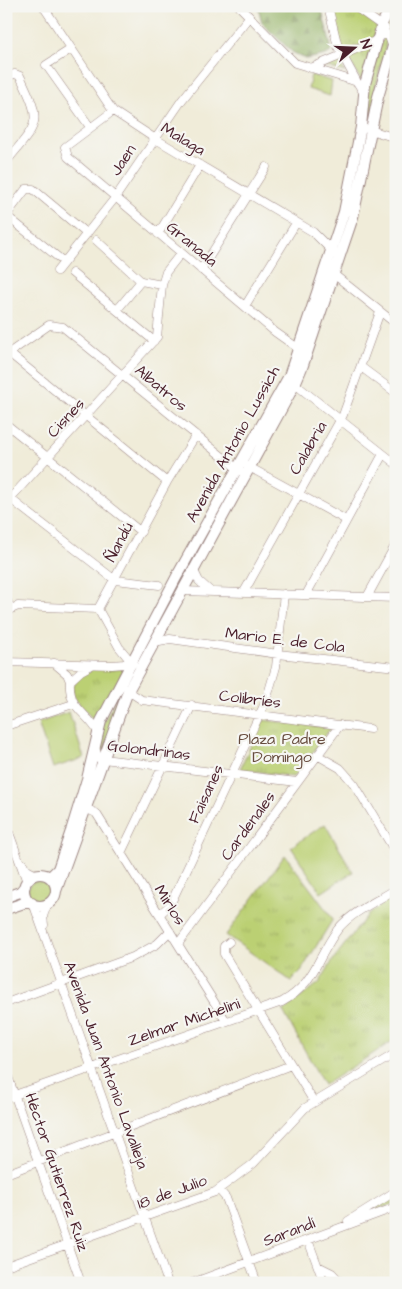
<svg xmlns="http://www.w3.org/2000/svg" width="402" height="1289" viewBox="0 0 402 1289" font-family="'Architects Daughter',sans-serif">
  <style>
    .grass { fill: url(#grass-tufts); stroke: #82784f }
    .forest { fill: url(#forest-firs); stroke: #6f6848 }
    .pitch { fill: #bbd073; stroke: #82784f }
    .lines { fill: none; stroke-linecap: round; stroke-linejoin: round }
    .minor-casing { stroke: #9d8682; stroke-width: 9 }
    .major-casing { stroke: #9d8682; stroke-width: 12 }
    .minor { stroke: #fff; stroke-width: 8 }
    .major { stroke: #fff; stroke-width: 10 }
    .labels { text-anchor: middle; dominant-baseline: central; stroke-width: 4.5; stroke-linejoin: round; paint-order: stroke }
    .street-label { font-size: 16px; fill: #4a1f2b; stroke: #f6f6f2 }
    .park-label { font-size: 16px; fill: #664b3d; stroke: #f6f6f2 }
  </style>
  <defs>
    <pattern id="grass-tufts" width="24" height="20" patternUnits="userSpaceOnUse" patternTransform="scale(1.25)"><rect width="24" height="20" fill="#bbd073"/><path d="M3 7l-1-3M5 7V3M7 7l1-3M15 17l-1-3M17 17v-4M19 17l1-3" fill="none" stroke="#a2b264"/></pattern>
    <pattern id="forest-firs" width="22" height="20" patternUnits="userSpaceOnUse" patternTransform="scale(1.25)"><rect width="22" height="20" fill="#94b265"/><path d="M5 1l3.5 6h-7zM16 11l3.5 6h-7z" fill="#7b9053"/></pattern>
  </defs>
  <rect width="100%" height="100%" fill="#f6f6f2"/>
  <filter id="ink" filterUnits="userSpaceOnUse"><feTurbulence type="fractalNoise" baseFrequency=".02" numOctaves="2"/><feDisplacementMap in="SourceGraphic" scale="10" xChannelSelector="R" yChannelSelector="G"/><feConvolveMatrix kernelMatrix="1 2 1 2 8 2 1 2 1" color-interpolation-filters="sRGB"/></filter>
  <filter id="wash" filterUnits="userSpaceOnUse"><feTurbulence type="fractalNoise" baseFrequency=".0096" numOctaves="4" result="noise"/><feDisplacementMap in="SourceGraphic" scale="20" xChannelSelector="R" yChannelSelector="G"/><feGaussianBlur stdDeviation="1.12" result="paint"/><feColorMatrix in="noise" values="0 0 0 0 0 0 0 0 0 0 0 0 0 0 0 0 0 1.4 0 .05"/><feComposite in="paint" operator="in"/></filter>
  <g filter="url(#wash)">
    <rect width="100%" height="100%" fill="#f0ecd9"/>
    <!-- grass -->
    <path class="grass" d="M332,6h17l26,17 2,2 -3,13 -30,14 -3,-5z
      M396,6v22l-4,10 -7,-15z
      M385,38l2,3 -11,45 -6,40 -4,-1v-28l15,-58z
      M372,46l-10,36 -16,-26z
      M338,60l7,12 -21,-6z
      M237,472l6,3 -60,107 -5,-1z
      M89,669h35l-27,55c-18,-23 -39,-31 -8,-55z
      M133,669l-31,87 -3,-2 4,-31z
      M263,720l68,8 -37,49 -54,-8z
      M285,855l48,64 -32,52 -10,10 -65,-46z
      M28 891a12 12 0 1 1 24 0a12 12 0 1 1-24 0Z
      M388,899l8,16v124l-72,46 -41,-74 36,-28 16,-26 32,-41z
      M396,1195v8l-30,10z"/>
    <!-- forest -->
    <path class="forest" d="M258,6h63l11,45 -6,4 -20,4 -14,-7 -30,-29z"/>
    <!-- pitch -->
    <path class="pitch" d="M311,75l21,6 -2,15 -22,-7z
      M69,712l15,46 -31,10 -15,-45z
      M325,824l28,48 -32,21 -30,-46z"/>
  </g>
  <g filter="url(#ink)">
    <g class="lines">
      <!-- minor casing -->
      <g class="minor-casing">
        <path id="minor" d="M43,6l70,105 41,27 159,94 21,21
          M239,6l56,57 56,17 6,2 6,10
          M328,6l10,41 19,35
          M354,6l31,22
          M71,49l-25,16 44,62
          M311,68l62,-26 7,-6 8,-2 4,11
          M6,76l9,-2 5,2c23,48 19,46 -14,86
          M113,111l-48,36 3,10 207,175 24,17h3
          M367,129l29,9
          M158,234l42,-69
          M96,240l45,41 21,4
          M64,262l-56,-45v-4l18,-24h7l54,45
          M201,270l65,-103
          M57,271l58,-73 67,-98 67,-83
          M331,272l65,52
          M72,273l82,68
          M245,306l51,-83
          M117,310l24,-29
          M9,353l158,129
          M6,355l43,-30 14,2 177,144
          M361,367l35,26
          M295,384l101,80
          M6,424l135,108
          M240,462l106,58
          M8,497l107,83 44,5
          M6,503l151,-166 5,-52 4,-13 15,-19
          M193,569l6,12 10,9
          M182,591l214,7
          M244,592l99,-177 37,-103
          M306,595l77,-141
          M367,597l29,-53
          M6,599l5,10
          M11,609l7,-3 80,3
          M154,642l16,-3 108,15 118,13
          M6,662l106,3 12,-1 7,-3
          M54,663l13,11 3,7
          M133,664l-14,-17 -21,-38 69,-127 29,-47
          M92,665l-11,6 -11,10c-2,28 16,30 28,51
          M128,691l14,9 228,29
          M6,726l67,-22
          M95,747l3,11 5,1 194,23
          M317,755l23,13 15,17 41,68
          M87,809l9,4 130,208
          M6,824l21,58
          M121,853l71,-148
          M23,864l4,6 9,5
          M33,903l135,380
          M160,914l10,-9 96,-204 10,-34 8,-73
          M44,925l-1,-9 5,-13
          M229,942l-5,4v8l90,148
          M178,944l162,-219
          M6,1003l127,-46 24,-13 13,-13
          M6,1071l75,212
          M6,1098l276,-96c33,-18 35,-45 56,-73 14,-17 39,-28 58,-40
          M6,1174l285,-109
          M219,1190l7,8 31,85
          M348,1221l48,-30
          M308,1240l16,43
          M6,1266l209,-74 38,-28 52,-56 91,-55
          M318,1266l14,7 9,10
          M192,1283l204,-76"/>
      </g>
      <!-- major casing -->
      <g class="major-casing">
        <path id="major" d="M24 890a16 16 0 1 1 32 0a16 16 0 1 1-32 0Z
          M50,877l8,-8 13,-38 16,-52 14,-58 76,-145 112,-200 55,-164 17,-85 4,-43 17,-60 9,-18
          M56,891l72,-200 167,-307 8,-19 50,-148 25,-120 18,-61
          M6,897l14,-5 5,-6
          M6,909l18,-6h8"/>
      </g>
      <!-- minor -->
      <use href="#minor" class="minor"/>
      <!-- major -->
      <use href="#major" class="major"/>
    </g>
  </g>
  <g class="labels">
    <!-- street labels -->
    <g class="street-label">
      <text transform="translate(183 139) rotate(31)">Malaga</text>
      <text transform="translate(123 160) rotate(-57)">Jaen</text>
      <text transform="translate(192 244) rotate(40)">Granada</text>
      <text transform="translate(161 388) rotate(40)">Albatros</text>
      <text transform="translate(66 418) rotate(-47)">Cisnes</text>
      <text transform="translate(233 444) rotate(-61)">Avenida Antonio Lussich</text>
      <text transform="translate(308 448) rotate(-60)">Calabria</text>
      <text transform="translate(119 542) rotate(-62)">Ñandú</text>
      <text transform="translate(285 640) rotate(7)">Mario E. de Cola</text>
      <text transform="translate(250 699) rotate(7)">Colibríes</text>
      <text transform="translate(149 750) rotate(7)">Golondrinas</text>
      <text transform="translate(206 794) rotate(-65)">Faisanes</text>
      <text transform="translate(248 826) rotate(-54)">Cardenales</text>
      <text transform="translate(170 905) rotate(58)">Mirlos</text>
      <text transform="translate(184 1022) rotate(-19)">Zelmar Michelini</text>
      <text transform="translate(106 1065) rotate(70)">Avenida Juan Antonio Lavalleja</text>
      <text transform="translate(57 1172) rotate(71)">Héctor Gutierrez Ruiz</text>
      <text transform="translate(172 1192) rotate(-20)">18 de Julio</text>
      <text transform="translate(289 1232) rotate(-21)">Sarandí</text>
    </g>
    <!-- park labels -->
    <g class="park-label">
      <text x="282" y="739">Plaza Padre<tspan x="282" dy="18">Domingo</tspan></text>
    </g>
  </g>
  <!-- margin -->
  <rect width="402" height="1289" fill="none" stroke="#f6f6f2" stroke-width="25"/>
  <!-- north arrow -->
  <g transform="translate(354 48) rotate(71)" stroke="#f6f6f2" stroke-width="4" paint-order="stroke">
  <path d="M0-4L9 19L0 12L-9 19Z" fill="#4a1f2b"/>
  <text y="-8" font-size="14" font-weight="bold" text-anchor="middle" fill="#4a1f2b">N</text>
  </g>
</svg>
